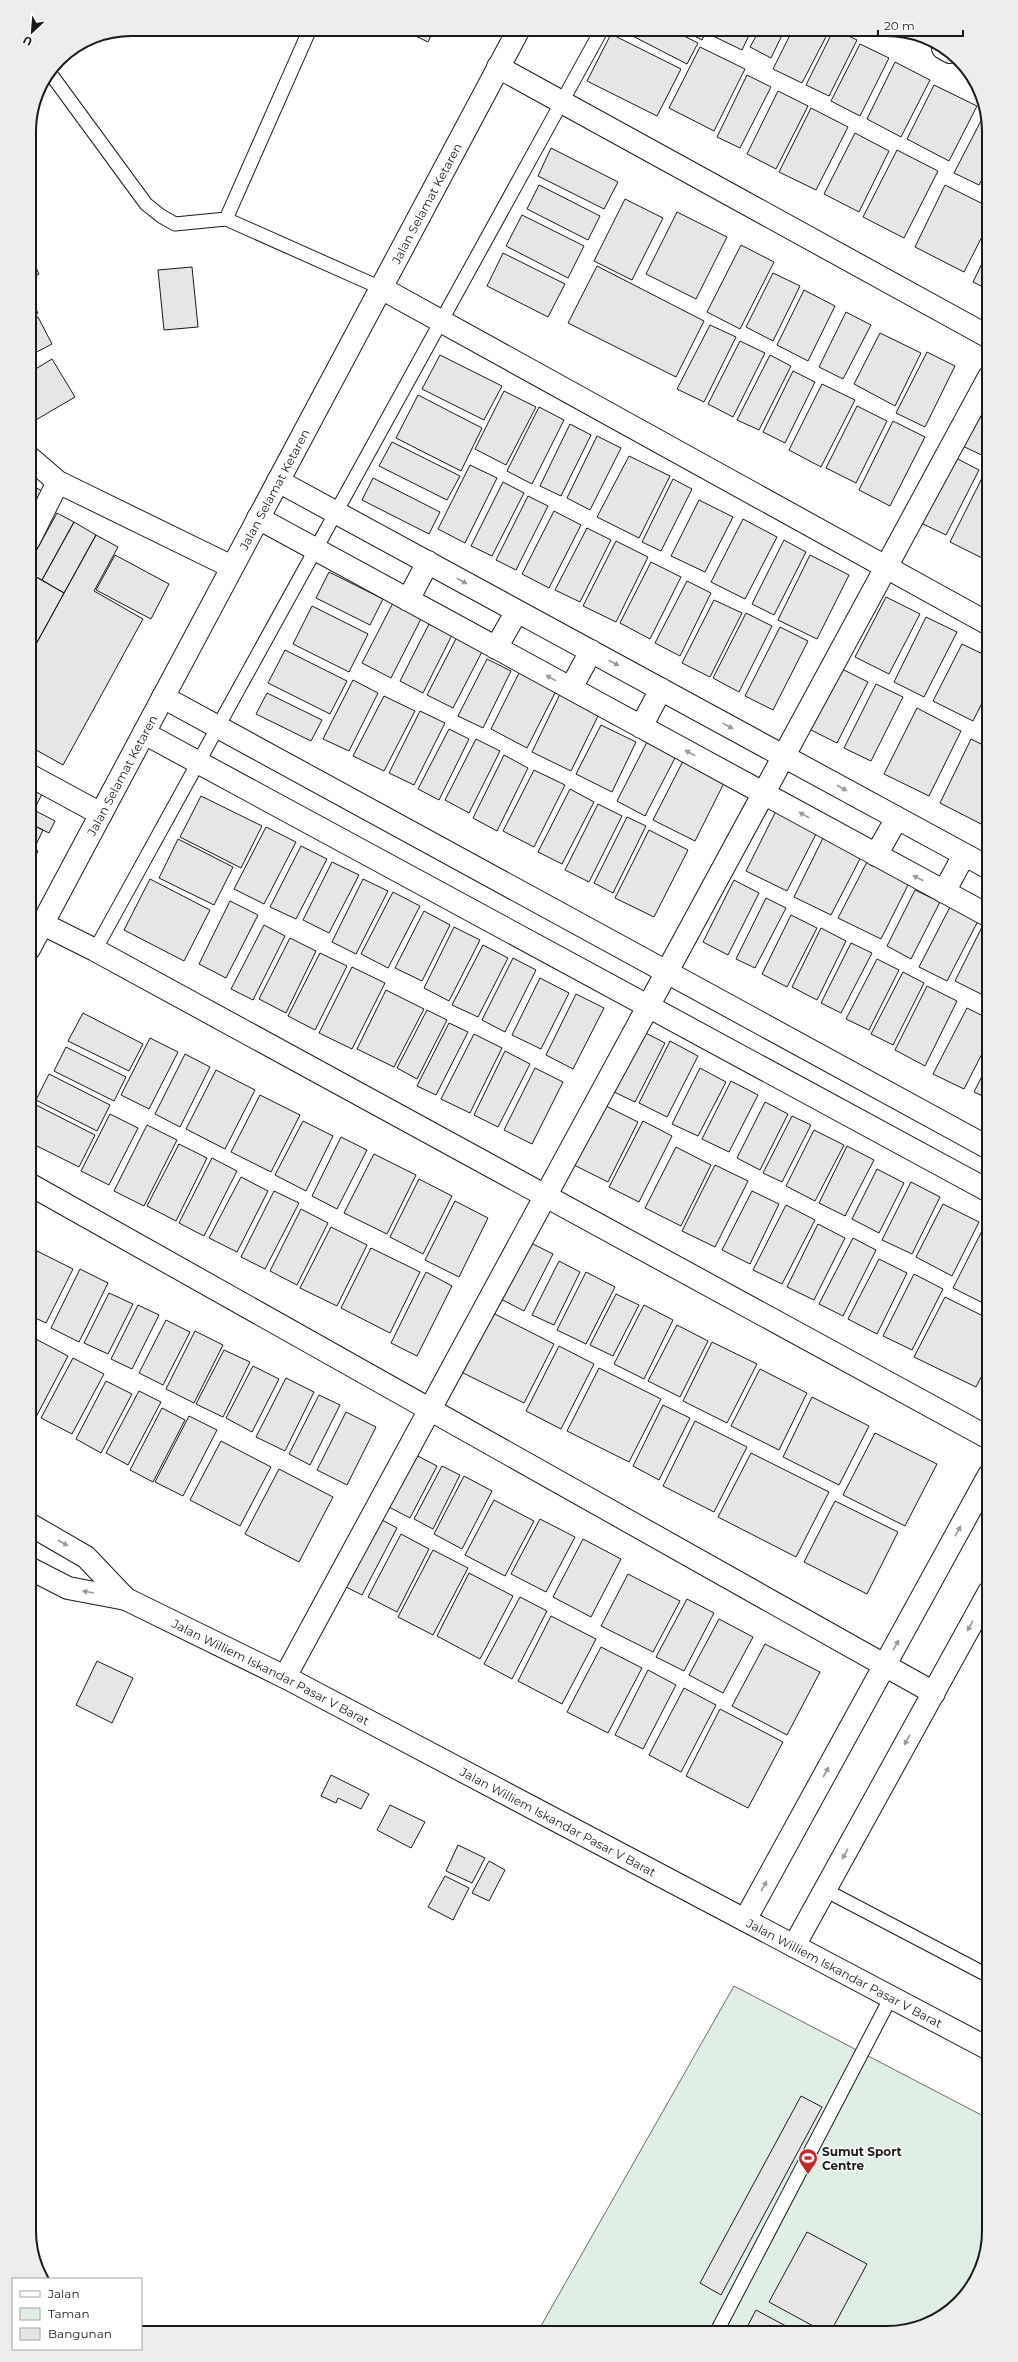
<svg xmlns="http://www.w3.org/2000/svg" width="1018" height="2362" viewBox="0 0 1018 2362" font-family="Montserrat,sans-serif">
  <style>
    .green { fill: #e0efe3; stroke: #6a6a6a }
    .building { fill: #e6e6e6; stroke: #1a1a1a }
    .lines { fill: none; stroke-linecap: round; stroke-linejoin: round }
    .lane-casing { stroke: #1a1a1a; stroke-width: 15 }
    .street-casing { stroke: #1a1a1a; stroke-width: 24 }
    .secondary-casing { stroke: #1a1a1a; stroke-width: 24 }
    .lane { stroke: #fff; stroke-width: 13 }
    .street { stroke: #fff; stroke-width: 22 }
    .secondary { stroke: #fff; stroke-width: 22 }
    .oneway { fill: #989898 }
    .labels { text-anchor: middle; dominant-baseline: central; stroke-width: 3; stroke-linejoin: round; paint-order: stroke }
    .street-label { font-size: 12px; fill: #1a1a1a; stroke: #fff }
    .poi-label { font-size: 12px; font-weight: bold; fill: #1a1a1a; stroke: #fff; text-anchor: start }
    .rim { fill: none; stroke: #1a1a1a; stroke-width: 2 }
  </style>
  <rect width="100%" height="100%" fill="#fff"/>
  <!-- green -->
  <path class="green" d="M734,1986l255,133v113l-5,32 -16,29 -48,35 -33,5h-350z"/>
  <!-- building -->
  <path class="building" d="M401,29h33l-6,13z
    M619,29h51l28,14 -11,21z
    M681,29h26l-5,11z
    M714,29h38l-10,21 -31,-15z
    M760,29h25l-14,29 -21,-11z
    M793,29h37l-28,54 -29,-14z
    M834,29l23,11 -28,56 -23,-11z
    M611,34l70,35 -24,47 -70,-35z
    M860,44l29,14 -29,58 -29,-15z
    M700,47l45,22 -31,62 -45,-23z
    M895,62l35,18 -29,57 -34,-18z
    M747,75l24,12 -31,61 -23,-11z
    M934,85l43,21 -28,55 -42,-22z
    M778,91l30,15 -32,63 -29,-15z
    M811,108l37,19 -32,63 -37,-18z
    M986,111l3,20v35l-10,19 -25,-12z
    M855,133l34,18 -30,61 -35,-18z
    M551,148l67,34 -14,27 -66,-33z
    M897,150l41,21 -34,67 -41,-21z
    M989,176v12l-5,-3z
    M539,185l61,31 -12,24 -61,-31z
    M945,185l44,22v16l-25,49 -49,-25z
    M625,199l38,19 -31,62 -38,-19z
    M677,212l50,25 -31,62 -50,-25z
    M522,215l62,31 -16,32 -62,-32z
    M741,245l33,17 -34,67 -33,-17z
    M989,249v41l-16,-8z
    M29,253l10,21 -10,5z
    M503,253l62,31 -17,33 -61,-31z
    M597,266l107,55 -28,56 -108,-54z
    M192,267l6,60 -34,3 -6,-60z
    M773,273l27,13 -27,55 -27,-14z
    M804,290l31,16 -27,55 -31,-16z
    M29,297l9,16 -9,5z
    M846,312l25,13 -28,54 -24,-12z
    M38,317l14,27 -23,12v-34z
    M710,325l26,12 -32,65 -27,-13z
    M880,333l41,20 -26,53 -41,-22z
    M740,341l25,12 -32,64 -25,-13z
    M927,352l28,14 -30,61 -29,-14z
    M440,355l62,31 -18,34 -62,-31z
    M770,355l21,11 -32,64 -22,-10z
    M52,359l23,38 -46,27v-51z
    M793,371l22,11 -30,61 -22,-11z
    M989,382v73l-1,3 -32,-15z
    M822,384l33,16 -34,67 -32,-17z
    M504,391l32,16 -30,58 -31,-16z
    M418,395l64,33 -21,43 -65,-33z
    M857,406l30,15 -31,62 -30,-15z
    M539,407l25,13 -32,64 -25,-13z
    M893,421l32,16 -35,69 -31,-16z
    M570,424l21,11 -30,61 -21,-10z
    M597,436l24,12 -31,62 -23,-12z
    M392,442l68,34 -13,24 -68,-34z
    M629,456l41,20 -31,62 -42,-21z
    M954,457l25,13 -33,65 -25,-12z
    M470,465l27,13 -32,65 -27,-14z
    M984,474l5,3v67l-7,14 -32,-16z
    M373,478l67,34 -11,22 -67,-34z
    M673,479l19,10 -31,62 -19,-9z
    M503,482l21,11 -32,63 -21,-10z
    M29,484l15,8 -15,29z
    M528,496l20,10 -32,64 -20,-10z
    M699,500l34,17 -28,55 -34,-16z
    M554,511l27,14 -32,63 -27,-14z
    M57,513l17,9 -32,58 -13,-7v-9z
    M743,519l34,18 -32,62 -34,-17z
    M74,522l22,13 -32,58 -22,-13z
    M587,528l24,12 -31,62 -25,-12z
    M96,535l22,12 -24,44 49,28 -80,146 -34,-19v-89z
    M784,540l22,12 -32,63 -22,-11z
    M616,541l32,16 -32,65 -33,-16z
    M115,555l54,29 -18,35 -55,-29z
    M810,555l39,20 -32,64 -39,-19z
    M651,562l30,15 -31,62 -30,-16z
    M329,572l54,27 -13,26 -54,-27z
    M29,573l35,20 -35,64z
    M687,581l24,12 -31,63 -25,-13z
    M886,597l34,17 -31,60 -34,-17z
    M714,600l28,13 -32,64 -28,-14z
    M394,601l29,14 -32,63 -29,-15z
    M312,606l56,28 -19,38 -56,-28z
    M746,613l26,13 -33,66 -26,-14z
    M926,617l31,15 -33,65 -30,-15z
    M429,624l23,11 -29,58 -23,-12z
    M780,627l28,14 -35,69 -28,-14z
    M459,633l26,13 -32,62 -26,-13z
    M962,644l27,13v32l-16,32 -40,-20z
    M285,650l62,31 -17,33 -62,-31z
    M487,659l24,12 -28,57 -25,-12z
    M838,667l30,15 -31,61 -30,-15z
    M520,671l37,18 -30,59 -36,-19z
    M353,680l25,13 -29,58 -26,-12z
    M876,684l27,13 -32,64 -27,-13z
    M267,693l55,27 -11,21 -55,-27z
    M560,694l39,20 -28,57 -39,-19z
    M384,696l31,15 -31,60 -31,-15z
    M917,708l44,23 -32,65 -45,-22z
    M420,711l25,12 -31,62 -25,-12z
    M601,725l35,17 -24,50 -36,-18z
    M449,729l20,10 -30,61 -21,-11z
    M476,739l24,12 -31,62 -24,-13z
    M971,739l18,9v65l-6,12 -43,-22z
    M647,742l29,14 -31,60 -28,-15z
    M504,755l24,13 -31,63 -24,-13z
    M683,761l41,22 -29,58 -42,-21z
    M534,770l31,15 -31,62 -31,-16z
    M29,778l17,8 -12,24 21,11 -6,12 -20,-10z
    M570,789l24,13 -32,62 -24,-12z
    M201,796l61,30 -21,42 -61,-31z
    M598,804l24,12 -33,66 -24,-12z
    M776,811l41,21 -30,59 -41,-20z
    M627,817l19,9 -33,67 -19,-10z
    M29,823l14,7 -9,19 4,2 -9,18z
    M266,827l30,15 -32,62 -30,-15z
    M649,830l39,20 -34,67 -39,-19z
    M824,836l38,19 -31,60 -37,-18z
    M178,839l55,28 -19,38 -55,-27z
    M301,846l26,13 -31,60 -26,-12z
    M332,862l27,13 -30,58 -26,-13z
    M867,862l42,21 -28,56 -43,-21z
    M150,879l60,31 -26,51 -60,-31z
    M363,879l25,12 -32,63 -24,-12z
    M734,880l25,13 -31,62 -25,-13z
    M915,890l25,12 -29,57 -24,-13z
    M393,892l27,14 -32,62 -27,-14z
    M766,898l20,10 -31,60 -19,-9z
    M230,901l28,14 -32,63 -27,-14z
    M950,907l28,14 -31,60 -28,-14z
    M424,911l26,14 -28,56 -27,-13z
    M791,915l26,13 -30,59 -25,-13z
    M264,925l21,11 -32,64 -22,-11z
    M454,927l26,13 -31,61 -25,-13z
    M982,927l7,3v68l-34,-17z
    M821,928l25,13 -29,59 -25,-13z
    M290,938l26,13 -30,62 -27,-14z
    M851,943l21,10 -31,60 -20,-10z
    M483,945l25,13 -30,59 -26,-12z
    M320,953l27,13 -32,64 -27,-14z
    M513,958l23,12 -31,62 -23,-12z
    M877,959l22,11 -30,60 -23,-11z
    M352,967l33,16 -33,66 -33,-16z
    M903,972l21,11 -31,62 -22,-11z
    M540,978l29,15 -28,56 -29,-14z
    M927,986l30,15 -32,65 -30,-16z
    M386,990l38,19 -30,58 -37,-18z
    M576,994l28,14 -31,61 -27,-14z
    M967,1008l22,11v21l-25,49 -31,-15z
    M427,1010l20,10 -30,59 -20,-11z
    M83,1013l60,31 -14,27 -61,-30z
    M449,1023l19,9 -32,63 -19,-9z
    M638,1029l27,14 -30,59 -27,-13z
    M474,1034l28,14 -32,65 -29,-14z
    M150,1038l28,14 -29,57 -28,-14z
    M670,1041l28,15 -31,61 -28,-14z
    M66,1047l60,30 -12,24 -60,-30z
    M505,1051l25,13 -32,63 -24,-12z
    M185,1054l25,13 -30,60 -25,-13z
    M989,1062v37l-15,-7z
    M535,1068l28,14 -31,62 -28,-14z
    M700,1068l26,14 -28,54 -26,-12z
    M216,1070l39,20 -30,59 -39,-20z
    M49,1074l61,31 -13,26 -61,-31z
    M731,1081l27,14 -29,57 -27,-13z
    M260,1095l40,20 -29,57 -40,-20z
    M765,1102l23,12 -28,56 -23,-12z
    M602,1104l36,18 -30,60 -36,-18z
    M36,1105l59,30 -16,32 -50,-25v-23z
    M110,1114l28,14 -29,57 -28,-14z
    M792,1116l19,9 -29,57 -19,-9z
    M303,1121l30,15 -27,55 -31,-16z
    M643,1121l29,15 -33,66 -30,-15z
    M147,1125l30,15 -33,66 -30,-15z
    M814,1130l30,15 -29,56 -29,-15z
    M341,1137l26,13 -30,59 -25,-13z
    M179,1144l28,14 -31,63 -29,-15z
    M847,1146l27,14 -29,56 -26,-13z
    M676,1147l35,18 -30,61 -36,-18z
    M374,1154l42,21 -29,59 -43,-21z
    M212,1158l25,13 -33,65 -25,-13z
    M715,1165l33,16 -33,66 -33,-16z
    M877,1169l27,14 -25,50 -27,-14z
    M241,1177l27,14 -31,61 -28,-14z
    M419,1179l33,17 -29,58 -33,-17z
    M911,1182l29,15 -28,57 -30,-14z
    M274,1191l25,12 -34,66 -24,-12z
    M752,1191l27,13 -29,60 -28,-14z
    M455,1201l33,17 -29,59 -34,-17z
    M943,1204l36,18 -27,54 -36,-19z
    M786,1205l29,15 -33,64 -29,-14z
    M301,1209l27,14 -31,62 -27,-14z
    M987,1221l2,2v83l-36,-18z
    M818,1224l27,14 -31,62 -27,-13z
    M331,1227l36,18 -30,61 -37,-18z
    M853,1238l23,12 -33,66 -24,-12z
    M523,1239l30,15 -29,57 -29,-15z
    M371,1248l49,24 -30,61 -49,-25z
    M37,1251l36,18 -27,54 -17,-8v-48z
    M879,1259l28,14 -30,61 -29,-15z
    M559,1261l21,11 -26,53 -22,-10z
    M80,1269l28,14 -29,59 -28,-14z
    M426,1272l26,14 -35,70 -26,-13z
    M586,1272l29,15 -29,57 -29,-14z
    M914,1274l29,15 -31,61 -29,-14z
    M109,1293l24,11 -25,50 -24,-11z
    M616,1294l23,11 -26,51 -23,-11z
    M945,1297l44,22v43l-13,25 -62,-30z
    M138,1305l21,10 -27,54 -21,-10z
    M644,1305l29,15 -29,59 -30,-15z
    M489,1311l65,33 -30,59 -65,-32z
    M166,1320l24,12 -27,53 -24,-12z
    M677,1325l31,16 -28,56 -32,-16z
    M195,1331l28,14 -29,58 -28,-14z
    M32,1337l36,19 -33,63 -6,-3v-72z
    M712,1342l45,22 -30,59 -44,-22z
    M559,1346l35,18 -33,65 -35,-18z
    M224,1350l26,12 -27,55 -27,-13z
    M73,1358l31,16 -32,60 -31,-16z
    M253,1366l26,13 -27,53 -26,-14z
    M599,1368l62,31 -32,63 -62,-31z
    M760,1369l47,24 -28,57 -48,-24z
    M286,1378l28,14 -29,59 -29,-14z
    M106,1381l26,13 -31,59 -25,-14z
    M139,1391l22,11 -33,63 -22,-12z
    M319,1395l21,10 -30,60 -21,-11z
    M812,1397l57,29 -30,59 -56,-28z
    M663,1405l27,13 -31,62 -26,-14z
    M162,1408l23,12 -32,62 -23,-12z
    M346,1412l30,15 -29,58 -30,-15z
    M189,1416l28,14 -34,66 -28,-14z
    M695,1421l52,26 -33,65 -51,-26z
    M875,1433l62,31 -32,62 -62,-31z
    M221,1441l50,26 -31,59 -50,-26z
    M412,1453l25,13 -27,52 -25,-13z
    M751,1453l78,39 -33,65 -78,-40z
    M442,1466l18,9 -27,54 -19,-10z
    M279,1469l54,28 -34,65 -54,-28z
    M464,1476l28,15 -30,58 -28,-15z
    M494,1500l40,21 -29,55 -40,-21z
    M835,1501l63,31 -31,62 -63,-32z
    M371,1514l26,14 -35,67 -26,-13z
    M540,1519l35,18 -29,55 -35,-18z
    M401,1534l28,15 -32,63 -29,-15z
    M583,1539l38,20 -30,58 -38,-20z
    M433,1550l35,18 -35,67 -35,-18z
    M469,1573l44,23 -33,63 -43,-23z
    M628,1574l52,27 -27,51 -52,-26z
    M520,1597l27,14 -35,68 -28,-15z
    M687,1599l27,14 -30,58 -28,-14z
    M551,1616l45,23 -34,65 -44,-23z
    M719,1619l34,18 -30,56 -34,-18z
    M765,1644l55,28 -33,63 -55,-29z
    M601,1647l41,21 -34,65 -41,-21z
    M97,1661l36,17 -21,45 -36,-18z
    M648,1670l28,15 -33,64 -28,-14z
    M684,1688l32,17 -35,67 -32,-17z
    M720,1709l63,33 -35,66 -62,-32z
    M331,1775l38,19 -8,15 -23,-11 -2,5 -15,-7z
    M390,1805l35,17 -14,26 -34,-18z
    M458,1845l27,13 -13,25 -26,-12z
    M489,1861l16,9 -16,31 -17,-8z
    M445,1876l24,12 -16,32 -25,-13z
    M801,2096l21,11 -101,188 -21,-12z
    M807,2232l60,32 -37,69h-4l-57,-31z
    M756,2310l43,23h-55z"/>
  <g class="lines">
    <!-- lane casing -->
    <g class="lane-casing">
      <path id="lane" d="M50,73l96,131 15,12 14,8 51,-5 155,69
        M226,219l84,-190
        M95,950l507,-921
        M825,1890l164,86
        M716,2333l175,-336"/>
    </g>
    <!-- street casing -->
    <g class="street-casing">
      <path id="street" d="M943,48l7,4
        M498,67l491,270
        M381,288l608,336
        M29,457l29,25 174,85
        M278,481l711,387
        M258,518l731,398
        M29,540l29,-58
        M408,600l20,-38
        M496,648l21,-37
        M571,688l20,-37
        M163,697l826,451
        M641,727l20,-38
        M144,733l845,458
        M29,775l72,39
        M876,855l21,-37
        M944,892l20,-37
        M43,924l52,26 894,488
        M29,1184l905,509
        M285,1677l704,-1300
        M745,1920l244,-445
        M794,1946l195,-354"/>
    </g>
    <!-- secondary casing -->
    <g class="secondary-casing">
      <g id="secondary">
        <path id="s1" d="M29,949l490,-920"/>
        <path d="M29,1524l57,33 40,42"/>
        <path id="s2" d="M29,1568l39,20 58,11 159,78 704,372"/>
      </g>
    </g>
    <!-- lane -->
    <use href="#lane" class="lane"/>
    <!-- street -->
    <use href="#street" class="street"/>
    <!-- secondary -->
    <use href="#secondary" class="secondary"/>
  </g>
  <!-- one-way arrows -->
  <defs><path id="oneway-solid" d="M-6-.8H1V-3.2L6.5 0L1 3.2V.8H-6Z"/></defs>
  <g class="oneway">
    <use href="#oneway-solid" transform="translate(462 581) rotate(29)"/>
    <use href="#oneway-solid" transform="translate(614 663) rotate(28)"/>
    <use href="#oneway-solid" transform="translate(551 678) rotate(-151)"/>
    <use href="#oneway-solid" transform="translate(728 726) rotate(29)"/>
    <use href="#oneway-solid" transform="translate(690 753) rotate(-151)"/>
    <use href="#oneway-solid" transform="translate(842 788) rotate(29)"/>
    <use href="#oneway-solid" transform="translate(804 815) rotate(-151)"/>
    <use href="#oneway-solid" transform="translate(918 878) rotate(-152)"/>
    <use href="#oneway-solid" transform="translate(958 1531) rotate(-61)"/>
    <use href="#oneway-solid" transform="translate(63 1543) rotate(30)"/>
    <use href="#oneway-solid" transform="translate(88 1592) rotate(-170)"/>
    <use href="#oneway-solid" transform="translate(970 1626) rotate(119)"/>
    <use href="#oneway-solid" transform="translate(896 1645) rotate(-61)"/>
    <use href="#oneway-solid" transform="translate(907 1740) rotate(119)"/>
    <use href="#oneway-solid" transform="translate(826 1772) rotate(-61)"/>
    <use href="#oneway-solid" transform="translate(845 1854) rotate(119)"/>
    <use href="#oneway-solid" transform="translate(764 1886) rotate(-61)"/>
  </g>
  <!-- icons -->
  <defs>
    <g id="stadium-pin" transform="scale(1)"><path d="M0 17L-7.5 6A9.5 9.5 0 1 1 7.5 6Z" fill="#c62828" stroke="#fff"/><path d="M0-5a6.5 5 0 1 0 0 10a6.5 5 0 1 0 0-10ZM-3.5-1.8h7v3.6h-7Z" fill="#fff"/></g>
  </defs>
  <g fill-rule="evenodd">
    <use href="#stadium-pin" x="808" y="2158"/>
  </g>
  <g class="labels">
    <!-- street labels -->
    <g class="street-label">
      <text stroke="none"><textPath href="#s1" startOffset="845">Jalan Selamat Ketaren</textPath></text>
      <text stroke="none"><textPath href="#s1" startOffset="521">Jalan Selamat Ketaren</textPath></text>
      <text stroke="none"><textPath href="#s1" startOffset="197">Jalan Selamat Ketaren</textPath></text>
      <text stroke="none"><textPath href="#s2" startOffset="265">Jalan Williem Iskandar Pasar V Barat</textPath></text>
      <text stroke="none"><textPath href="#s2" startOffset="589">Jalan Williem Iskandar Pasar V Barat</textPath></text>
      <text stroke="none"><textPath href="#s2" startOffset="913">Jalan Williem Iskandar Pasar V Barat</textPath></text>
    </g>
    <!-- poi labels -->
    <g class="poi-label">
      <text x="822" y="2151">Sumut Sport<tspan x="822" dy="14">Centre</tspan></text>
    </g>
  </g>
  <!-- crop -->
  <path d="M0 0H1018V2362H0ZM131 36H887A95 95 0 0 1 982 131V2231A95 95 0 0 1 887 2326H131A95 95 0 0 1 36 2231V131A95 95 0 0 1 131 36Z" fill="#ededed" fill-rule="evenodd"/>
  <path class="rim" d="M131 36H887A95 95 0 0 1 982 131V2231A95 95 0 0 1 887 2326H131A95 95 0 0 1 36 2231V131A95 95 0 0 1 131 36Z"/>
  <!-- legend -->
  <rect x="12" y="2278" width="130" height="72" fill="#ffffff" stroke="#a3a3a3"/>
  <rect x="20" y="2291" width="20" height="6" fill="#ffffff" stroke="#a3a3a3"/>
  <text x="48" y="2298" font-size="12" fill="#1a1a1a">Jalan</text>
  <rect x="20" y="2308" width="20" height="12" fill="#e0efe3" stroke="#a3a3a3"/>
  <text x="48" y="2318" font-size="12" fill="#1a1a1a">Taman</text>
  <rect x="20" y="2328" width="20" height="12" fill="#e6e6e6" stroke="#a3a3a3"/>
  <text x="48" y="2338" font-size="12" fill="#1a1a1a">Bangunan</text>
  <!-- north arrow -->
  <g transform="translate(32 32) rotate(206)" stroke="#ffffff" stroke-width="3" paint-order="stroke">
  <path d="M0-3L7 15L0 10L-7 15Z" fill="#1a1a1a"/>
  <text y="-6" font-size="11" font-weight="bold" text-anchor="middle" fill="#1a1a1a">U</text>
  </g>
  <!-- scale -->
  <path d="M878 30v6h85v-6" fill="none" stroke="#1a1a1a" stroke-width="2"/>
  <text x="884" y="30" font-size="12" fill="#1a1a1a" stroke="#ffffff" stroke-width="3" paint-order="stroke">20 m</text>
</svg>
